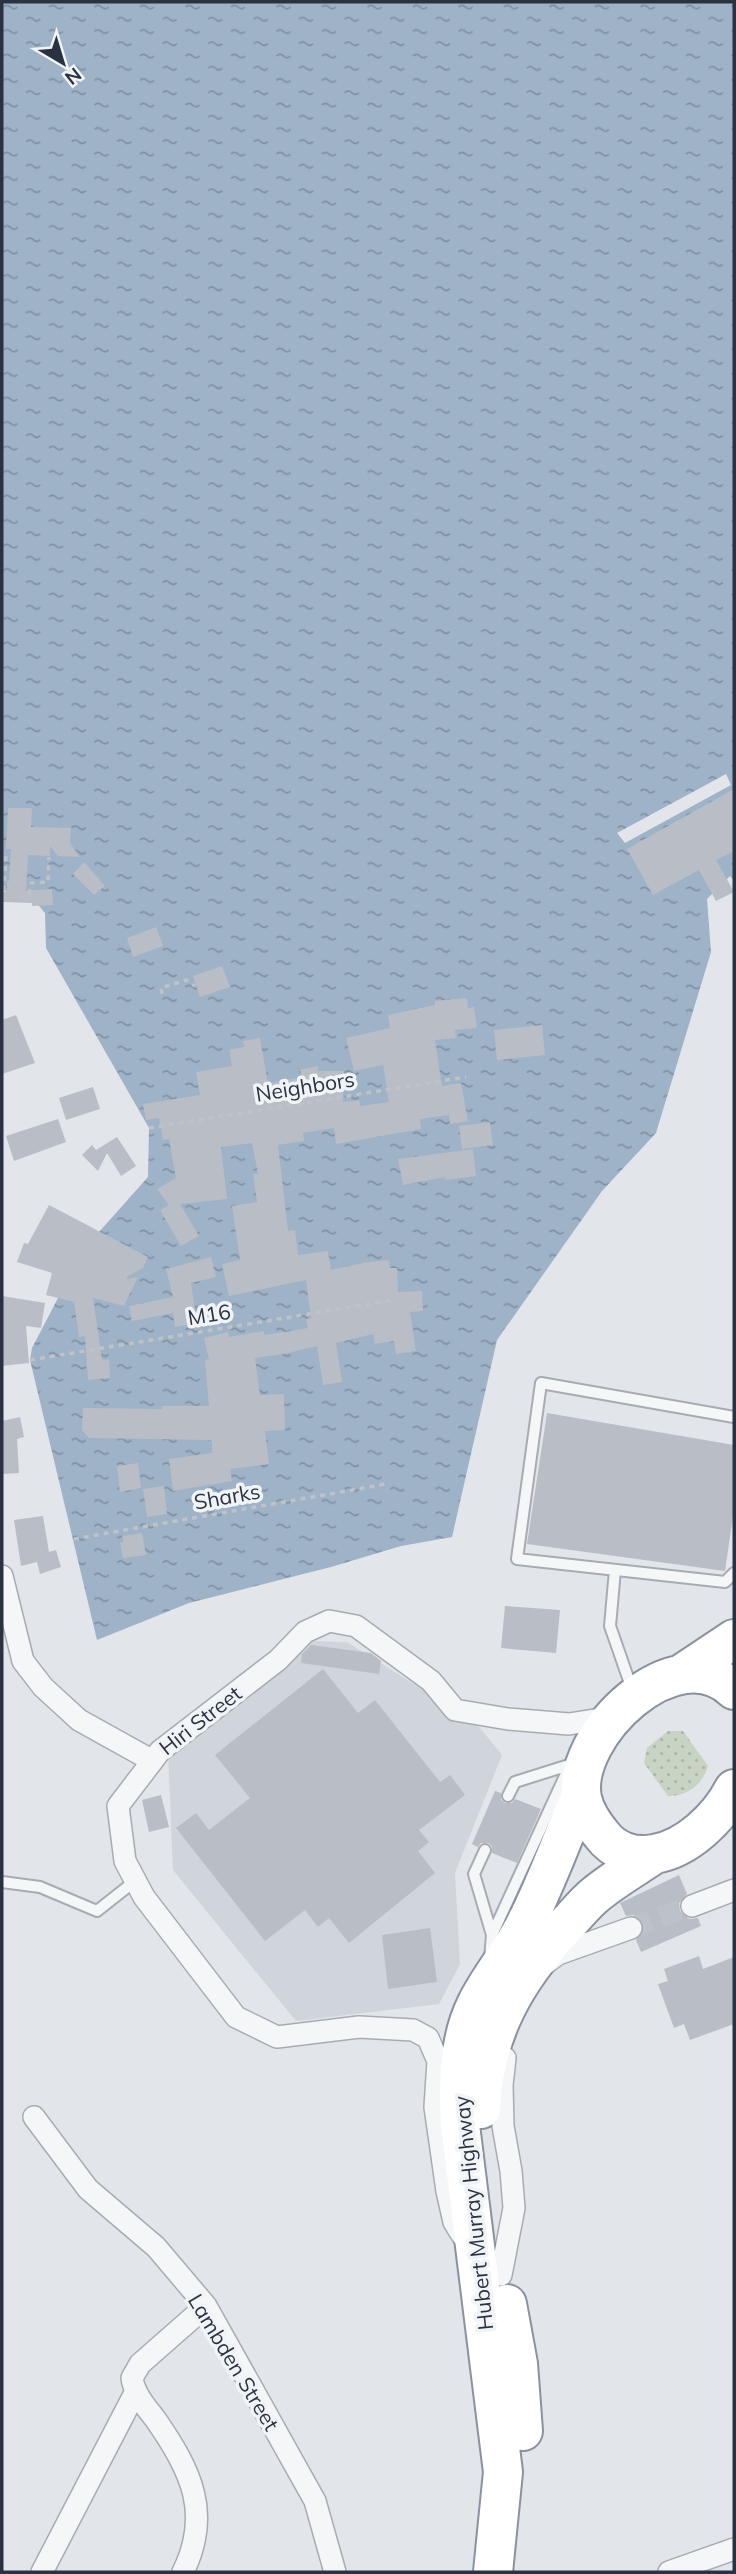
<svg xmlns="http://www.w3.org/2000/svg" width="736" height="2574" viewBox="0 0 736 2574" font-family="Mulish,sans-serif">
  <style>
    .built { fill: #d0d4db }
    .grass { fill: url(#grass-dots) }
    .water { fill: url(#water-ripples) }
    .pier { fill: #e2e5ea }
    .building { fill: #b9bec6 }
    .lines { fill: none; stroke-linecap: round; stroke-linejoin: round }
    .street-tunnel { stroke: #bdc1c8; stroke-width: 21; stroke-dasharray: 21 10; stroke-linecap: butt }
    .lane-casing { stroke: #a7acb4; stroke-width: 14 }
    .street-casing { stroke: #a7acb4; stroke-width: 24 }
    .highway-casing { stroke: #8a92a0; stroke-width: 42 }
    .path { stroke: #bfc3c8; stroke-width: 3.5; stroke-dasharray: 5 5; stroke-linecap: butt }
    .lane { stroke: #f4f6f8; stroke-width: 10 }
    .street { stroke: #f4f6f8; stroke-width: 21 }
    .highway { stroke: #fff; stroke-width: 38 }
    .labels { text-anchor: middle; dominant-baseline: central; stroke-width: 7; stroke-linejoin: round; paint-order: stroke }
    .street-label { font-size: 21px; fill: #2a3241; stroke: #f1f4f7 }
  </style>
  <defs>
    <pattern id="grass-dots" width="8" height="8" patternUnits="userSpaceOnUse" patternTransform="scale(1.75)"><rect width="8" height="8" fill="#c7d3c3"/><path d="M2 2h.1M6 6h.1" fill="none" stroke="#abb6a9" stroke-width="1.8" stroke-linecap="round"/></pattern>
    <pattern id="water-ripples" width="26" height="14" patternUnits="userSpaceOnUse" patternTransform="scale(1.75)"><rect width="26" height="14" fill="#9eb2c8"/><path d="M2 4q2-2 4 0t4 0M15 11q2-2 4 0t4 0" fill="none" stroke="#8191a4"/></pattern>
  </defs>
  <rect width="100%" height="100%" fill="#e2e5ea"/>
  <!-- built -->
  <path class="built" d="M311,1641l36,1 129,81 26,32 -47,118 5,91 -21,40 -143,17 -123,-151 -5,-118z"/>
  <!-- grass -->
  <path class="grass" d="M668,1731h15l25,35c-6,19 -20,30 -40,30l-24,-33 3,-15z"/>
  <!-- water -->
  <path class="water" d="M2,2h732v879l-4,-5 -23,23 4,53 -55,181 -54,58 -105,149 -45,197 -51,9 -70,21 -142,36 -92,37 -67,-280 2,-12 51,-98 65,-73 1,-49 -103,-180 -1,-35 -16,-19 -27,-3z"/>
  <!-- pier -->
  <path class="pier" d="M726,774l5,11 -106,58 -8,-10z"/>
  <!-- building -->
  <path class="building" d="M734,789v62l-18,9 18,32 -18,9 -17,-31 -46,25 -26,-46z
    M8,808h24l-1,19 40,1 -1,15 10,14 -22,-1 -8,-10v10l-22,-1 -2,36 26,-2 1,16 -21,1v-3l-29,-1v-10h4v-11h2l2,-32h-5z
    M84,862l21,24 -11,9 -21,-21z
    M156,927l7,19 -30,11 -6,-19z
    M222,966l8,21 -30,10 -7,-21z
    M467,998l1,10 6,-1 3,21 -22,2 1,8 -21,2 7,46 19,-3 7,38 -18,3 -1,-9 -29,4 1,10 -85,15 -2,-16 -31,5 1,8 -26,4 10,86 7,-1 3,25 30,-4 3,19 37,-8 21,-2 1,8h7l1,24 24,-1 1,20 -13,1 6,39 -20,3 -2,-13 -19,3 -2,-10 -37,9 6,39 -19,3 -6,-39 -33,8 -29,4 5,37 24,-1 1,36 -20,1 4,33 -39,5 2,12 -59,10 -4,-32 43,-6v-13l-123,-2 -7,-8 1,-22 79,1v-3h47l-4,-46 4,-1 -5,-21 24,-6 1,5 35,-6v4l27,-4 17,-3 -2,-9 5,-1 -5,-38 -77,16 -7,-32 18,-4 -8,-54 25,-4 -4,-28h5l-6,-31 -31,4 6,52 -47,5 19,32 -18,10 -21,-36 9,-5 -12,-16 19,-11 -7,-39 -6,1 -4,-22 -13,2 -3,-16 57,-9 -4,-23 36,-6 -3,-16 15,-3 -1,-6 17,-3 8,46 34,-7 -2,-7 18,-4v5h26l-1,31 16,-2 1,6 29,-4 -6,-37 -29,6 -8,-33 44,-10 -2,-13 47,-10v-4z
    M16,1015l19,48 -33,11v-54z
    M542,1025l3,30 -48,5 -3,-30z
    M93,1087l7,22 -34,11 -7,-22z
    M58,1119l8,23 -52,19 -8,-25z
    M490,1122l3,23 -31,4 -3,-23z
    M117,1137l19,29 -15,10 -14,-23 -9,18 -16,-16 10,-10 4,5z
    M473,1149l3,27 -31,4v-3l-42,8 -5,-26z
    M49,1205l99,52 -5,11 -16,9v2l11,-2 -14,29 -31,-8 9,62 7,-1 1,19 -22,2 -3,-44 -6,1 -5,-35 -28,-7 6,-22 -35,-11 7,-19 4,1z
    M211,1257l5,20 -25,6 6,40 -22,4 -2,-14 -41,8 -3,-15 44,-9 -7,-28z
    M2,1296l43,7 -4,25 -15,-2 3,37 -27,3z
    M547,1413l187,32v64l-9,62 -198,-27z
    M20,1417l4,20 -7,2 2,34 -17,1v-53z
    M138,1463l3,25 -21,4 -3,-26z
    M164,1486l3,28 -20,3 -4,-28z
    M43,1516l6,36 7,-2 5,17 -21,7 -3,-12 -16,4 -7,-46z
    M142,1533l4,22 -23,3 -3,-15 4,-1 -2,-6z
    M505,1606l55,4 -4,43 -55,-5z
    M311,1645l60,8 10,8 -2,13 -78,-11 1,-9z
    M323,1669l35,44 17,-13 65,82 10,-7 15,20 -46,35 10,12 -11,9 17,22 -86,70 -20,-25 -11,9 -13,-17 -40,31 -89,-113 20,-15 13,17 41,-32 -35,-43z
    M495,1791l6,2v7l4,3h7l3,-4 26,10 -24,54 -25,-10v-7l-4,-3h-7l-3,4 -6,-3z
    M161,1795l8,32 -20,5 -7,-32z
    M679,1875l8,19 -8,9 1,8 9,8 9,-1 3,8 -60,26 -5,-12 8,-9 -1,-8 -9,-8 -8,1 -6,-13z
    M430,1928l7,54 -49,7 -6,-54z
    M699,1956l4,13 31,-12v67l-44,16 -6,-16 -10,4 -16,-44 10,-3 -4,-12z"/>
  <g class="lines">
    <!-- street-tunnel -->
    <path class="street-tunnel" d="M631,1928l61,-22"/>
    <!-- lane casing -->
    <g class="lane-casing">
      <path id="lane" d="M734,1417l-193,-34 -24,176 208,23 9,-9
        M615,1570l-5,56 23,66
        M508,1796l7,-14 54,-17
        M485,1850l-11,24 18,61
        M2,1882l38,5 57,24 38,-30
        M490,1958l2,-23 78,-170"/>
    </g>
    <!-- street casing -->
    <g class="street-casing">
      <path id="street" d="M2,1576l21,85 20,26 36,33 72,40
        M692,1906l42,-16
        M546,1963l12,-9 73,-26
        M34,2117l54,72 68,58 50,59 109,195 20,71
        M462,2235l-8,-13 -7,-31 -12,-84 3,-46 -10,-23 -15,-8 -54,-3 -82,10 -41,-20 -92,-120 -19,-36 -7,-55 42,-55 118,-91 27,-28 24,-11 27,5 75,55 24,29 53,9 61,5 44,-7
        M501,2275l13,-67 -3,-37 -8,-45 -1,-41 3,-27
        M42,2572l94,-181
        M183,2572c29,-59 8,-101 -27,-152 -9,-12 -22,-26 -24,-42l8,-14 66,-58
        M669,2572l65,-23"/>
    </g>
    <!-- highway casing -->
    <g class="highway-casing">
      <path id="highway" d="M683,1673l51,-34
        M734,1690c-58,-57 -164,46 -152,108 3,15 11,26 20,37 12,16 32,23 52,19 33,-5 65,-36 80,-65
        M481,2109c3,-75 34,-129 84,-183 10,-10 19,-22 30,-31 18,-15 39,-27 58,-40
        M507,2304l11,60 5,67
        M493,2572l10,-100 -43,-347c-2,-40 -2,-83 16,-120 14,-29 36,-53 50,-82 21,-41 36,-85 55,-127"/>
    </g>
    <!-- path -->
    <path class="path" d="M4,891l2,-38
      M29,894l2,-11 17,-1 1,-25
      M162,994l-1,-6 25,-8 9,6
      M149,1128l317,-51
      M30,1360l364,-60
      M74,1539l312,-55"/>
    <!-- lane -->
    <use href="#lane" class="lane"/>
    <!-- street -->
    <use href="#street" class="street"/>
    <!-- highway -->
    <use href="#highway" class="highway"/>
  </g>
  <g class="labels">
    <!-- street labels -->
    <g class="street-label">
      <text transform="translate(305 1086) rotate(-9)">Neighbors</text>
      <text transform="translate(209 1314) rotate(-9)">M16</text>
      <text transform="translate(227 1496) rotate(-10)">Sharks</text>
      <text transform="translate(200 1720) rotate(-38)">Hiri Street</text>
      <text transform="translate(473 2213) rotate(-96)">Hubert Murray Highway</text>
      <text transform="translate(234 2362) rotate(59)">Lambden Street</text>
    </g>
  </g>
  <!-- border -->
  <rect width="736" height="2574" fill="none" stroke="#2a3241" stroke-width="7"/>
  <!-- north arrow -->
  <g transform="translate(63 63) rotate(142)" stroke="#f1f4f7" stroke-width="5" paint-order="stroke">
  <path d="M0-5L12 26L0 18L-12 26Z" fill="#2a3241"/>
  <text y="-10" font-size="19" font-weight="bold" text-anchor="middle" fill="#2a3241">N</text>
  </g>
</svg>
